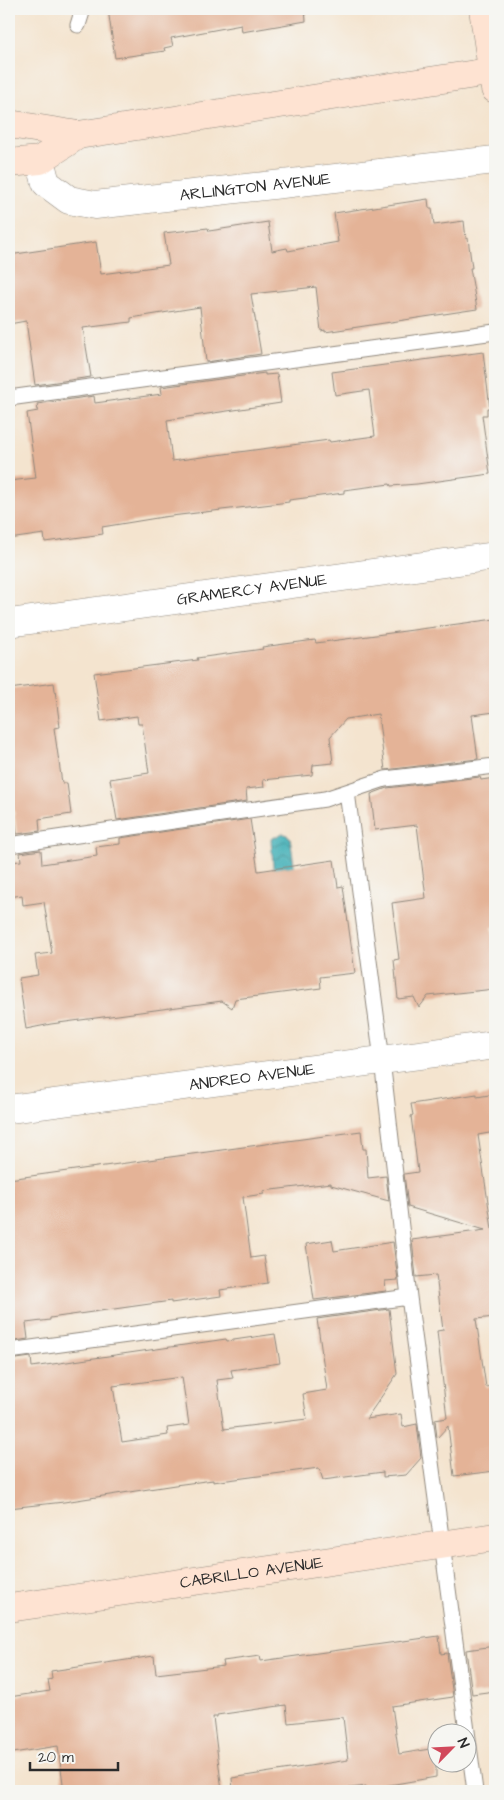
<svg xmlns="http://www.w3.org/2000/svg" width="504" height="1800" viewBox="0 0 504 1800" font-family="'Architects Daughter',sans-serif">
  <style>
    .water { fill: url(#water-waves); stroke: #336c70 }
    .building { fill: #e4b397; fill-rule: evenodd }
    .lines { fill: none; stroke-linecap: round; stroke-linejoin: round }
    .lane-casing { stroke: #90887d; stroke-width: 17 }
    .street-casing { stroke: #90887d; stroke-width: 29 }
    .secondary-casing { stroke: #90887d; stroke-width: 29 }
    .lane { stroke: #fff; stroke-width: 15 }
    .street { stroke: #fff; stroke-width: 28 }
    .secondary { stroke: #fee3d2; stroke-width: 28 }
    .rail { stroke: #2b2b2b; stroke-width: 4; stroke-dasharray: 8 4; stroke-linecap: butt }
    .labels { text-anchor: middle; dominant-baseline: central; stroke-width: 5; stroke-linejoin: round; paint-order: stroke }
    .street-label { font-size: 16px; fill: #2b2b2b; stroke: #f6f6f2 }
  </style>
  <defs>
    <pattern id="water-waves" width="16" height="10" patternUnits="userSpaceOnUse" patternTransform="scale(1.25)"><rect width="16" height="10" fill="#3badb5"/><path d="M0 5q4-4 8 0t8 0" fill="none" stroke="#328d93"/></pattern>
  </defs>
  <rect width="100%" height="100%" fill="#f6f6f2"/>
  <filter id="ink" filterUnits="userSpaceOnUse"><feTurbulence type="fractalNoise" baseFrequency=".02" numOctaves="2"/><feDisplacementMap in="SourceGraphic" scale="10" xChannelSelector="R" yChannelSelector="G"/><feConvolveMatrix kernelMatrix="1 2 1 2 8 2 1 2 1" color-interpolation-filters="sRGB"/></filter>
  <filter id="wash" filterUnits="userSpaceOnUse"><feTurbulence type="fractalNoise" baseFrequency=".0096" numOctaves="4" result="noise"/><feDisplacementMap in="SourceGraphic" scale="20" xChannelSelector="R" yChannelSelector="G"/><feGaussianBlur stdDeviation="1.12" result="paint"/><feColorMatrix in="noise" values="0 0 0 0 0 0 0 0 0 0 0 0 0 0 0 0 0 1.4 0 .05"/><feComposite in="paint" operator="in"/></filter>
  <g filter="url(#wash)">
    <rect width="100%" height="100%" fill="#f4e4cf"/>
    <!-- water -->
    <path class="water" d="M283,833l7,4 6,42 -22,-1 -3,-39z"/>
    <g id="blocks">
      <!-- building -->
      <path class="building" d="M108,9h197l1,12 -64,11 -1,-7 -70,13 2,8 -9,2 1,3 -50,7z
        M428,199l1,9h3l2,17 30,-4 2,18 2,-1 4,30h-2l7,41 -152,23v-2l-4,1 -5,-44 -65,7 10,60 -55,8 -6,-55 -69,11v4l-48,6 8,49 -56,8 -9,-64 -17,3v-69l87,-13 5,32 68,-9 -5,-32 44,-5 1,3 59,-9 4,29 15,-3 1,3 50,-9 -4,-29z
        M483,352l7,56h-3v7h-5l8,59 -73,10 -26,2 -1,-2 -46,6v3l-55,7v2l-126,15 -61,10 1,7 -58,8 -1,-8 -35,5v-58l27,-3 -9,-65 11,-2 -1,-7 57,-8 1,7 67,-9 -1,-7 104,-14v2l12,-1 4,29 -114,17 5,41 157,-21 1,2 45,-6 -6,-46 -34,5 -3,-23z
        M495,619v93l-23,3 6,44 -93,11 -7,-56 -32,5 -16,18 3,26 -20,2 -1,10 -49,5 1,7 -18,2 1,12 -130,19 -7,-41 39,-6 -7,-49h-4l-1,-8 -36,5 -7,-48 104,-13 -1,-2 66,-9 -1,-2 53,-7 1,3z
        M54,683l6,44 -6,1 8,55h5l4,31 -32,5 1,12 -23,3 -8,-65v-5l4,-1 -4,-30v-44z
        M480,777l1,3 14,-2v149h-3l3,23v39l-67,7 -9,12 -5,-11 -16,2 -4,-39 5,-1 -7,-56 34,-5 -9,-73 -42,5 -4,-36 16,-6z
        M250,819l8,52 76,-11 4,27 5,-1 12,87 -35,4 1,11 -86,11 -3,9 -10,-7 -171,23 -25,5 -7,-51 19,-3 -3,-20 17,-2 -8,-51 -21,3 -1,-10 -13,2v-35l12,-1 -1,-8 21,-3 1,14 55,-8 -1,-9 24,-3v-6z
        M477,1094v3l18,-3v38l-17,3 14,94 3,-1v89l-19,2 10,68 7,-1 1,9h1v76l-41,5 -6,-50 -11,12 -2,-18 12,-2 -10,-87 6,-1 -7,-55 -20,2 -4,-37 73,-10 -77,-23 -4,-33 14,-2 -7,-56 2,-1 -2,-11z
        M361,1131l2,18h3l2,29 18,-2 3,25 -58,-16v-2l-68,8 1,3 -21,3 8,61 13,-2 4,27 -48,7 1,6 -50,7v-2l-121,17v2l-24,3 2,16 -19,3v-163z
        M332,1240l2,11 59,-9 5,38 -13,1 1,10 -72,9 -8,-56z
        M389,1309l8,65 -31,45 35,-5 2,13 14,-3 4,34 -15,17 -23,2v-5l-60,8 -4,-12 -106,14v-2l-38,5 -111,17 -55,6v-148l22,-3 1,10 194,-28 1,2 48,-7 5,29 -49,7 2,8 -16,2 7,49 83,-10 -4,-25 24,-4 -10,-71zM182,1377l7,48 -22,3 1,7 -46,7 -9,-56z
        M439,1636l2,18 6,-1 6,44 -61,9 7,48 37,-6v29l-70,12v-3l-37,5h-96l-1,-13 116,-18 -5,-43 -55,6 -2,-18 -69,10v2h-4l9,74h-158l-6,-45 -45,7 -1,-7h-3v-49l41,-6 -2,-11 4,-1 -1,-8 103,-15 2,18 68,-8 -1,-5 37,-5 1,5z
        M495,1646v45l-23,3 -6,-44z"/>
    </g>
  </g>
  <g filter="url(#ink)">
    <use href="#blocks" fill-opacity="0" stroke="#90887d" stroke-width="1"/>
    <g class="lines">
      <!-- lane casing -->
      <g class="lane-casing">
        <path id="lane" d="M78,25l5,-16
          M9,398l486,-66
          M347,792l35,268 27,237 66,494
          M9,845l316,-46 60,-20 110,-13
          M9,1351l400,-54"/>
      </g>
      <!-- street casing -->
      <g class="street-casing">
        <g id="street">
          <path id="s1" d="M40,160l6,23 23,17 26,5 400,-45"/>
          <path id="s2" d="M9,623l486,-67"/>
          <path id="s3" d="M9,1109l486,-64"/>
        </g>
      </g>
      <!-- secondary casing -->
      <g class="secondary-casing">
        <g id="secondary">
          <path d="M483,9l12,80"/>
          <path d="M9,124l69,11 417,-64"/>
          <path d="M9,163l31,-3 38,-25"/>
          <path id="s4" d="M9,1608l486,-71"/>
        </g>
      </g>
      <!-- lane -->
      <use href="#lane" class="lane"/>
      <!-- street -->
      <use href="#street" class="street"/>
      <!-- secondary -->
      <use href="#secondary" class="secondary"/>
      <!-- rail -->
      <path class="rail" d="M9,21l5,-12"/>
    </g>
  </g>
  <g class="labels">
    <!-- street labels -->
    <g class="street-label">
      <text stroke="none"><textPath href="#s1" startOffset="240">ARLINGTON AVENUE</textPath></text>
      <text stroke="none"><textPath href="#s2" startOffset="245">GRAMERCY AVENUE</textPath></text>
      <text stroke="none"><textPath href="#s3" startOffset="245">ANDREO AVENUE</textPath></text>
      <text stroke="none"><textPath href="#s4" startOffset="245">CABRILLO AVENUE</textPath></text>
    </g>
  </g>
  <!-- margin -->
  <rect width="504" height="1800" fill="none" stroke="#f6f6f2" stroke-width="30"/>
  <!-- north arrow -->
  <g transform="translate(452 1748) rotate(66)"><circle r="24" fill="#f6f6f2" stroke="#a5a5a2"/>
  <path d="M0-4L9 19L0 12L-9 19Z" fill="#d1495b"/>
  <text y="-8" font-size="14" font-weight="bold" text-anchor="middle" fill="#2b2b2b">N</text>
  </g>
  <!-- scale -->
  <path d="M30 1762v8h88v-8" fill="none" stroke="#2b2b2b" stroke-width="2.5"/>
  <text x="38" y="1762" font-size="15" fill="#2b2b2b" stroke="#f6f6f2" stroke-width="4" paint-order="stroke">20 m</text>
</svg>
